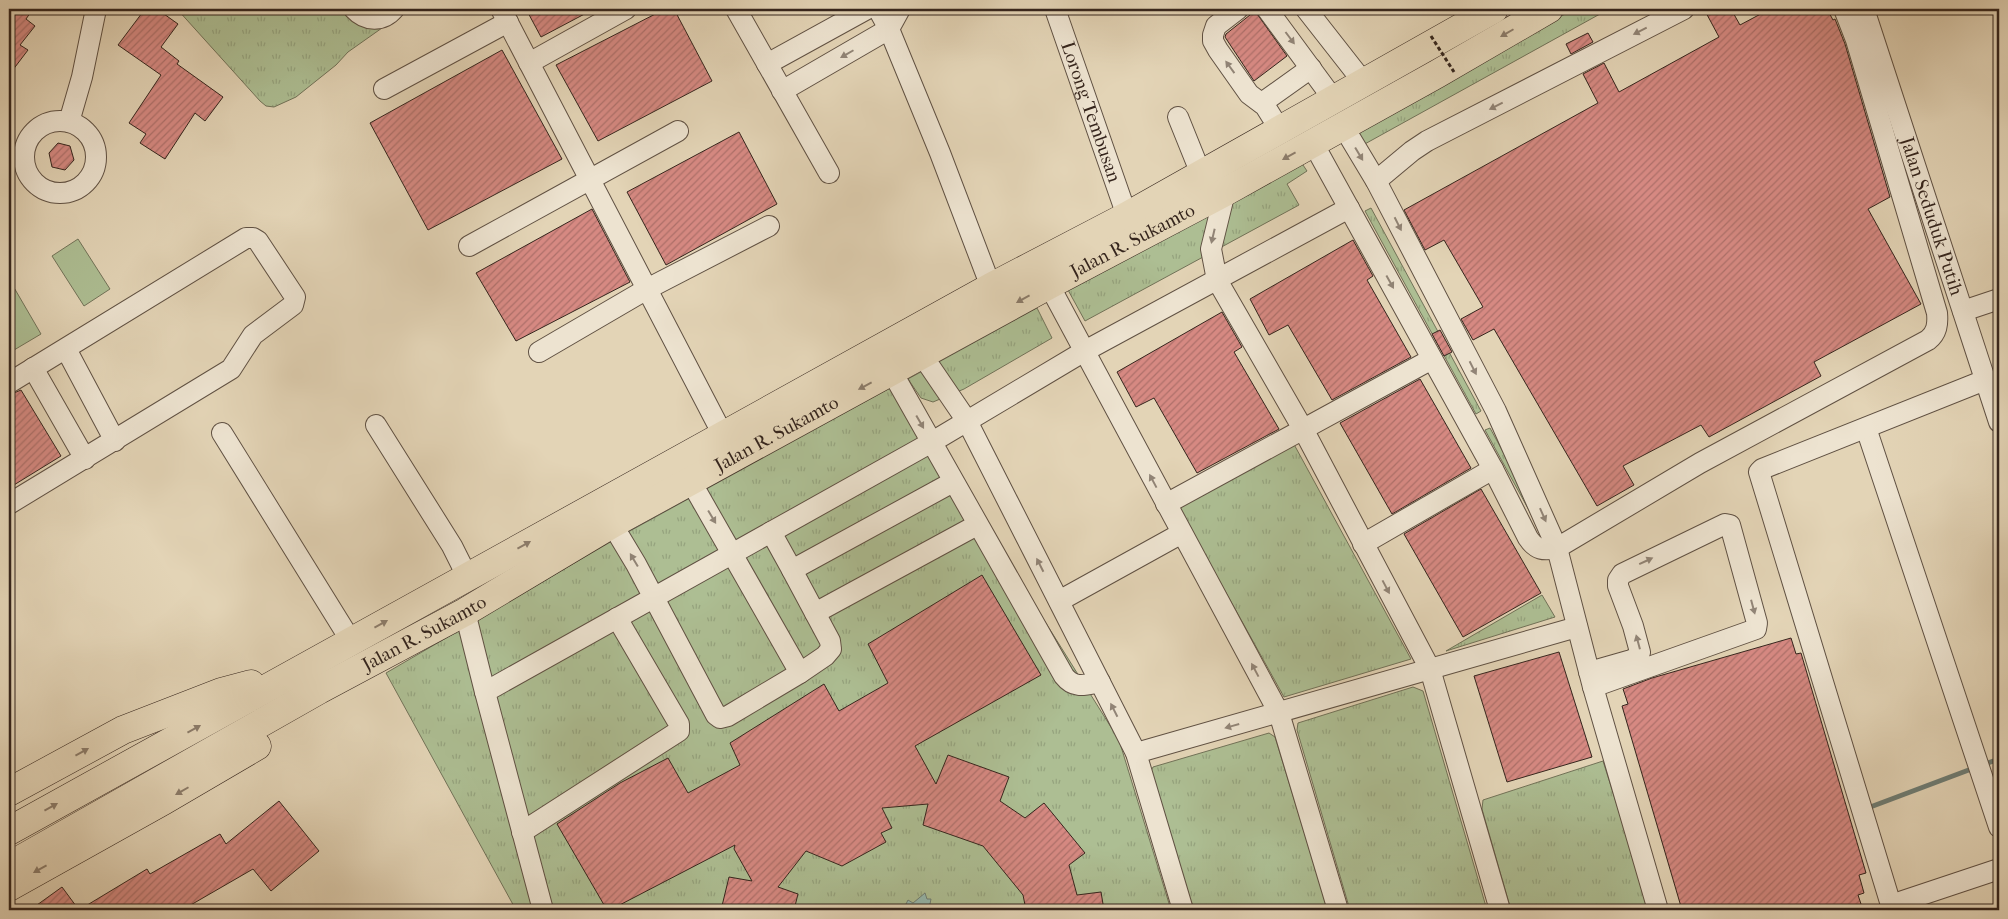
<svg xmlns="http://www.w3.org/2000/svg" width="2008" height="919" viewBox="0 0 2008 919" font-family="'IM FELL French Canon',serif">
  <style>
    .grass { fill: url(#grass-tufts); stroke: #717258 }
    .garden { fill: #adbe93; stroke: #717258 }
    .water { fill: #95b8ae; stroke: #6f7d74 }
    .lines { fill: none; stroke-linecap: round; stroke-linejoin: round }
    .stream { stroke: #6f7d74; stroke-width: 5 }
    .building { fill: url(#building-hatch); stroke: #35251d }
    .minor-casing { stroke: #605143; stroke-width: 22 }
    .highway-casing { stroke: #35251d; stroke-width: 29 }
    .minor { stroke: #ede3d0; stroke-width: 20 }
    .highway { stroke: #e3d4b6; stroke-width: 28 }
    .path-bridge { stroke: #35251d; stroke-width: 3; stroke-dasharray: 4 2.5; stroke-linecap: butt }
    .oneway { fill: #918476 }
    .oneway2 { fill: #8c7c6a }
    .labels { text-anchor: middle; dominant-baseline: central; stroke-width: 4; stroke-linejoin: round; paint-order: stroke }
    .street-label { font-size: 19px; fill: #35251d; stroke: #ede3d0 }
  </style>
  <defs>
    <pattern id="grass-tufts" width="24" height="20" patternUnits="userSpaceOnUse" patternTransform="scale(1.25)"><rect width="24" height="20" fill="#adbe93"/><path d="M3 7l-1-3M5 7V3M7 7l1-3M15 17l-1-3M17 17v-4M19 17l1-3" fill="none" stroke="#95a37e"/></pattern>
    <pattern id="building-hatch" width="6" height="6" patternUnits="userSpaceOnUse" patternTransform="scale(1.25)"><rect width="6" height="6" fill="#d68982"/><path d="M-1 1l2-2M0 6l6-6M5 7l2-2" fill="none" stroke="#ae706a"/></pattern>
  </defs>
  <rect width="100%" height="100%" fill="#e3d4b6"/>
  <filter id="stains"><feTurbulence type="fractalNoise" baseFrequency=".004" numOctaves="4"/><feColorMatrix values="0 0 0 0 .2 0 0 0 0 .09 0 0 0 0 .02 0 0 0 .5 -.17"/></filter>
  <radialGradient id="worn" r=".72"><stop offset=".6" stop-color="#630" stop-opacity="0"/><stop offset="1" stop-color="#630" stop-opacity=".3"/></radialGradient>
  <!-- grass -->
  <path class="grass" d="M177,9h224l-19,19 -34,24 -12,13 -40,32 -22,10 -8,-1 -6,-5z
    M1574,9h35l-246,136 -11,-14z
    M1301,162l6,9 -20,13 12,21 -214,116 -17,-31z
    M1371,208l110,203 -5,3 -111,-203z
    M1037,308l15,30 -88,51 -31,13 -12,-4 -13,-19z
    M905,380l12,37 202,323 52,170h-655l-130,-237 233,-136z
    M1490,428l63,115 -5,2 -63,-115z
    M1290,437l121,222 -127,38 -109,-196z
    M1542,595l13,22 -109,34z
    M1413,687l10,4 64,219h-137l-53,-180 1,-7z
    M1269,733l6,4 53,173h-139l-40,-135 4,-8z
    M1603,761l47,149h-139l-29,-101 1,-9z"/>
  <!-- garden -->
  <path class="garden" d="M78,239l32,50 -26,17 -32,-50z
    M9,279l32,55 -32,19z"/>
  <!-- water -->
  <path class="water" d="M925,893l2,6h4l-1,5 -11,6h-24l9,-2 4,-8 5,3z"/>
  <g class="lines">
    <!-- stream -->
    <path class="stream" d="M1982,765l17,-6
      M1865,809l109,-41"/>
  </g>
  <!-- building -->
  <path class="building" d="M9,9h24l-7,10 9,7 -15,19 8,5 -19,25z
    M145,9h12l21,15 -17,23 18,14 -2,3 46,33 -18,24 -10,-8 -30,46 -25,-16 6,-9 -17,-11 32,-48 -43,-30z
    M526,9h68l-53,28z
    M665,9h9l38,72 -114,60 -42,-76z
    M1704,9h27l9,16 30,-16h57l6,11 2,-1 10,25 45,153 -22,12 53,95 -107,58 7,14 -112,61 -8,-12 -78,41 11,19 -37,21 -103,-177 -21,11 -12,-21 22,-12 -39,-67 -19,10 -21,-40 194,-107 -15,-29 21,-11 15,29 100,-55z
    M1255,11l32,45 -33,25 -29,-44 1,-3z
    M1588,33l5,9 -22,12 -5,-10z
    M502,50l60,109 -134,71 -58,-107z
    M739,132l38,72 -111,61 -39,-73z
    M58,143l12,3 4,14 -9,10 -13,-3 -3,-14z
    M592,209l38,73 -114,59 -40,-68z
    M1353,240l20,36 -6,4 44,77 -79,43 -44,-75 -19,10 -19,-36z
    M1222,312l20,35 -8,5 45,77 -82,44 -43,-75 -18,9 -19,-35z
    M1440,330l12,22 -8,4 -12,-22z
    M1420,379l51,89 -79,46 -52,-91z
    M21,390l40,66 -52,32v-93z
    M1481,489l60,104 -78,44 -59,-103z
    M982,575l59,100 -126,71 21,38 12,-29 61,22 -9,24 25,17 19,-15 41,50 -16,12 8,30 24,-3 3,18h-78l-3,-15 -40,-49 -60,-21 5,-21 -46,4 10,20 -11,5 5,9 -44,24 -36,-15 -28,36 20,7 -4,16h-73l8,-33 23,4 -18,-32 1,-4 -125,65h-3l-50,-86 63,-41 48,-25 20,35 52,-28 -10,-22 94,-59 15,27 49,-28 -20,-39z
    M1791,638l5,16 5,-1 65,220 -7,2 5,18 -6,2 5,15h-181l-60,-204 6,-2 -5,-15 29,-11z
    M1559,652l33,105 -85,25 -33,-106z
    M279,801l40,50 -48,40 -18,-22 -71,41h-152l32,-23 17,23 68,-41 3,5 70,-40 6,10z"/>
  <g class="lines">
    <!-- minor casing -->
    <g class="minor-casing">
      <g id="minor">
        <path d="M354,9c12,13 29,13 40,0"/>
        <path d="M501,9l222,426"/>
        <path d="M736,9l93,164"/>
        <path d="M878,9l11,20 51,124 51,134"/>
        <path id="s1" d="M1055,9l72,207"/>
        <path d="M1238,9l-22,17 -3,9v6l5,9 31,44 16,12 15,24"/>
        <path d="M1267,9l67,91"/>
        <path d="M1306,9l58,74"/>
        <path id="s2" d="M1864,9l135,413"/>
        <path d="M529,63l97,-54"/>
        <path d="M767,64l100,-55"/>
        <path d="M384,89l124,-67"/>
        <path d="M782,91l107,-62 11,-20"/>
        <path d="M1262,103l49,-35"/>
        <path d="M1178,117l23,57"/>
        <circle cx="60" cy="157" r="36"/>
        <path d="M69,122l13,-45 14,-68"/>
        <path d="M1343,126l33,55 120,230 61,137 36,139 65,223"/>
        <path d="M1313,143l180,326 35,69c8,12 16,13 29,10l143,-85 228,-123c9,-7 10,-16 9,-27l-81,-273 -12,-31"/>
        <path d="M1376,181l36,-30 15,-10 257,-132"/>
        <path d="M1225,192l-14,57 6,31 86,149 127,240 70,241"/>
        <path d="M469,246l209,-115"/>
        <path d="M1049,285l230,428 59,197"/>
        <path d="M1963,311l36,-12"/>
        <path d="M66,349l49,92"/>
        <path d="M539,352l108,-63 122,-63"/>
        <path d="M922,355l45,66 169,332 47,157"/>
        <path d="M33,368l52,91"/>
        <path d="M892,372l172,304c10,13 21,9 36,6"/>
        <path d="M9,383l237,-145h7l5,3 37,56 -2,8 -40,30 -22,34 -222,135"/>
        <path d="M376,425l76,121 15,30"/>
        <path d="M1866,428l133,399"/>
        <path d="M222,433l129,208"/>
        <path d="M953,482l-161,88 23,43 162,-88"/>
        <path d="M1166,504l266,-145"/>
        <path d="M612,524l24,40 80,151 4,3 8,-2 72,-43 -110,-193"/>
        <path d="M771,532l21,38"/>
        <path d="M1363,544l130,-75"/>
        <path d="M1059,601l123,-68"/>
        <path d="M465,612l20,80"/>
        <path d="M1589,672l42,-12 5,-2 4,-6 -7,-26 -15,-40v-6l4,-6 103,-50 5,1 27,98 -1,6 -163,58"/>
        <path d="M800,673l25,-17 6,-7 -1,-8 -15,-28"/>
        <path d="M1136,753l441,-126"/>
        <path d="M522,832l157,-101v-7l-62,-106"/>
        <path d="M1891,905l108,-36"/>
        <path d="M543,910l-58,-218 447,-250 151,-90 266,-144"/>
        <path d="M1890,910l1,-5 -132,-433 3,-3 223,-89"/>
      </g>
    </g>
    <!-- highway casing -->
    <g class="highway-casing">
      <g id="highway">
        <path d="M9,792l114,-62 98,-38 30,-8"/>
        <path d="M9,831l982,-544 136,-71 367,-207"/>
        <path id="s3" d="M9,866l310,-176 146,-78 147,-88 437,-239 176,-93 212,-118 112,-65"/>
        <path d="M9,887l154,-86 94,-55"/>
      </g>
    </g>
    <!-- minor -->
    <use href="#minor" class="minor"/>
    <!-- highway -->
    <use href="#highway" class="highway"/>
    <!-- path-bridge -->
    <path class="path-bridge" d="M1431,36l23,36"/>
  </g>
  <!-- one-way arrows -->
  <defs><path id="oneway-solid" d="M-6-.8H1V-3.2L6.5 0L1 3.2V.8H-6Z" transform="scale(1.25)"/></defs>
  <g class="oneway">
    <use href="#oneway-solid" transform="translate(1640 31) rotate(153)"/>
    <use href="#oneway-solid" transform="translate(1290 38) rotate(53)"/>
    <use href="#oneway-solid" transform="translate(847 54) rotate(150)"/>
    <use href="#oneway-solid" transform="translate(1230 67) rotate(-126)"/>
    <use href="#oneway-solid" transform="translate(1496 106) rotate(153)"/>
    <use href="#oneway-solid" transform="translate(1359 154) rotate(59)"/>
    <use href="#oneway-solid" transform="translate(1398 224) rotate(63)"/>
    <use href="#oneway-solid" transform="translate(1213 236) rotate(103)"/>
    <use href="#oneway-solid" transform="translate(1390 282) rotate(61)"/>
    <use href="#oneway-solid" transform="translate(1473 368) rotate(63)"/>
    <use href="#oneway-solid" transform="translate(920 422) rotate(60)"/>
    <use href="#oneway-solid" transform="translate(1153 481) rotate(-118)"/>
    <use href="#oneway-solid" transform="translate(1543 515) rotate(66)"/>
    <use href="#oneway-solid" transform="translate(712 517) rotate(59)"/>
    <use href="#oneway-solid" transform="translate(634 560) rotate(-121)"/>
    <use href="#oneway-solid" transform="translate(1646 561) rotate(-25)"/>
    <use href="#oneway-solid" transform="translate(1040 565) rotate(-117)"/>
    <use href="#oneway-solid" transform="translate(1386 587) rotate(62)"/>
    <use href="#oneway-solid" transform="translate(1753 607) rotate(75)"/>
    <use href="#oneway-solid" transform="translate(1638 642) rotate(-105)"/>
    <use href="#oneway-solid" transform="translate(1255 670) rotate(-118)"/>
    <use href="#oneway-solid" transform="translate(1114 710) rotate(-117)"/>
    <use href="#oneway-solid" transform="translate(1232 726) rotate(164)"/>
  </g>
  <g class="oneway2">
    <use href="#oneway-solid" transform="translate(1507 33) rotate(150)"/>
    <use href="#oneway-solid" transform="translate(1289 156) rotate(151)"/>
    <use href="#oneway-solid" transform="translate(1023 299) rotate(151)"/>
    <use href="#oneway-solid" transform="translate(865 386) rotate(152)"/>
    <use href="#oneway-solid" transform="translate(524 545) rotate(-29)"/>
    <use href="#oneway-solid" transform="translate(381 624) rotate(-29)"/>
    <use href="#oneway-solid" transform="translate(194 729) rotate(-29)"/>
    <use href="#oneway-solid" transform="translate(82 752) rotate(-29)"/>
    <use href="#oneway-solid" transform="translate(182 791) rotate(150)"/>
    <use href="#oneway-solid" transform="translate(51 807) rotate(-29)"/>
    <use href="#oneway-solid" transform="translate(40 869) rotate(151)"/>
  </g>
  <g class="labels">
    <!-- street labels -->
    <g class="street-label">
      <text stroke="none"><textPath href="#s1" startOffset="109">Lorong Tembusan</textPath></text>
      <text stroke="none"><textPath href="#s2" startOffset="218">Jalan Seduduk Putih</textPath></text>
      <text stroke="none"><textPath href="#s3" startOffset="1286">Jalan R. Sukamto</textPath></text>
      <text stroke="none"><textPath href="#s3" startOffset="881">Jalan R. Sukamto</textPath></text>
      <text stroke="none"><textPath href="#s3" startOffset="476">Jalan R. Sukamto</textPath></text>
    </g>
  </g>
  <!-- margin -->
  <rect width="2008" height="919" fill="none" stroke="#e3d4b6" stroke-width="30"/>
  <rect x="10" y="10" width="1988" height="899" fill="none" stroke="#35251d" stroke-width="2.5"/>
  <rect x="15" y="15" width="1978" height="889" fill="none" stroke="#35251d"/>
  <rect width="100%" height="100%" filter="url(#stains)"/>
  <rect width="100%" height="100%" fill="url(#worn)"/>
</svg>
